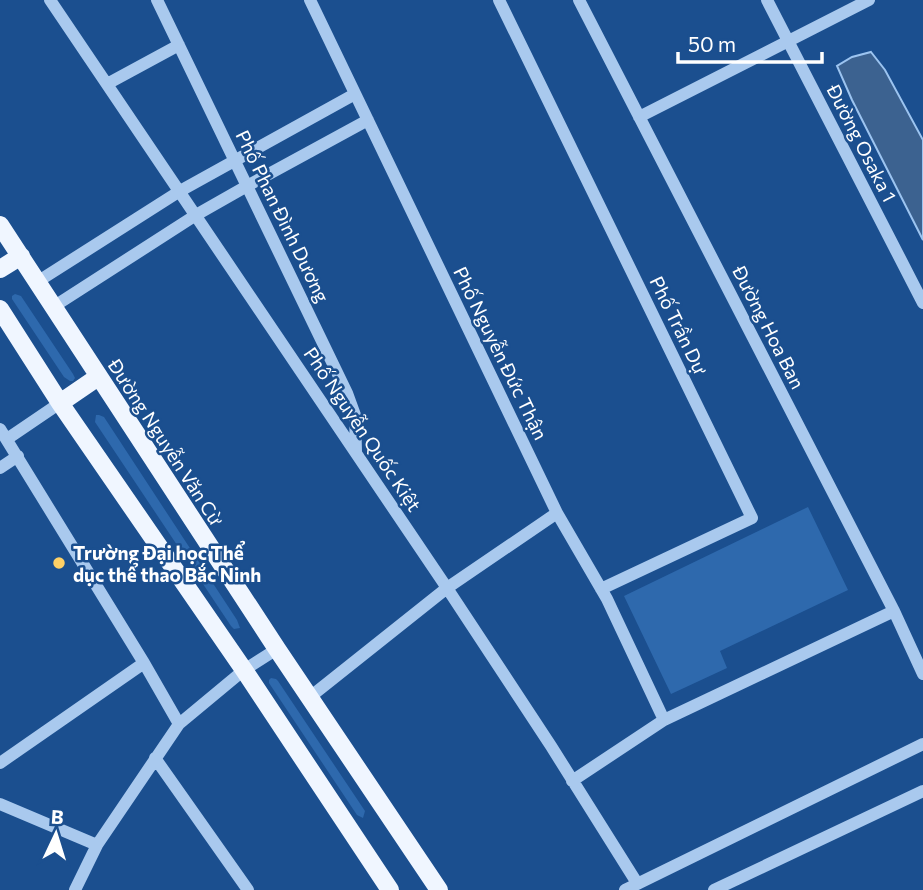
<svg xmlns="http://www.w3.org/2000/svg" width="923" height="890" viewBox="0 0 923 890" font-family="Commissioner,sans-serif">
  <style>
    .green { fill: #2e69ad }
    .water { fill: #3c6290; stroke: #9cc4f0; stroke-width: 2 }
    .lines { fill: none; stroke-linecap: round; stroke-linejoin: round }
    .minor { stroke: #a9c9ee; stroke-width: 12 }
    .major { stroke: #f0f6ff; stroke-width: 18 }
    .poi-dot { fill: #ffd166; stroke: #1b4f8f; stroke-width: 2.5 }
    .labels { text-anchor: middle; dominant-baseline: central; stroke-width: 5; stroke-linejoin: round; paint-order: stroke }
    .street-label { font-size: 19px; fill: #fff; stroke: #1b4f8f }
    .poi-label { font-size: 19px; font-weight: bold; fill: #fff; stroke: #1b4f8f; text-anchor: start }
  </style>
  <rect width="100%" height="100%" fill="#1b4f8f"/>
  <!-- green -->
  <path class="green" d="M15,294l6,2 52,78 2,4 -2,3h-3l-6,-4 -52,-78v-3z
    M96,415h3l5,2 133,203 3,8 -6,1 -3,-3 -136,-204z
    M808,507l40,83 -128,61 7,17 -56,26 -47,-98z
    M271,678l5,1 2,2 87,130 -2,7 -6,-3 -88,-132v-3z"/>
  <!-- water -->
  <path class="water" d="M871,52l14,18 38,70v100l-71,-140 -15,-34 15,-9z"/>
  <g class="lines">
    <!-- minor -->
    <path class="minor" d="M50,0l397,588 104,158 86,137
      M157,0l190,393 8,22 1,37
      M310,0l247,513 50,86 57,121
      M499,0l253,518 -151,71
      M579,0l315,611 29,63
      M767,0l156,303
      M107,84l72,-39
      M639,117l230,-117
      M37,282l143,-91 175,-97
      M53,307l143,-92 51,-29 121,-66
      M0,429l144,234 35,61
      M7,439l53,-36
      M0,468l18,-12
      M310,697l137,-109 110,-75
      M155,758l93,132
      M0,763l144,-100
      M572,781l92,-61 230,-109
      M0,804l97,41
      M75,890l22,-45 82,-121 65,-54 33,-21
      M625,890l298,-146
      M714,890l209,-99"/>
    <!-- major -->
    <path class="major" d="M0,225l277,424 162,241
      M0,269l21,-13
      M0,309l60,94 184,267 146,220
      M60,403l38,-26"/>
  </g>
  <!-- markers -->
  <circle class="poi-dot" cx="59" cy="563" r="7"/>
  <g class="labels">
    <!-- street labels -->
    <g class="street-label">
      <text transform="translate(862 143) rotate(63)">Đường Osaka 1</text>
      <text transform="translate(283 216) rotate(64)">Phố Phan Đình Dương</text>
      <text transform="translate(679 325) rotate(64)">Phố Trần Dự</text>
      <text transform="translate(769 327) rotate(63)">Đường Hoa Ban</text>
      <text transform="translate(501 353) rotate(64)">Phố Nguyễn Đức Thận</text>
      <text transform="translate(363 429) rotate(56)">Phố Nguyễn Quốc Kiệt</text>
      <text transform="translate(166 442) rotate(57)">Đường Nguyễn Văn Cừ</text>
    </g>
    <!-- poi labels -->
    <g class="poi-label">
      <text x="73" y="552">Trường Đại học Thể<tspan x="73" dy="22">dục thể thao Bắc Ninh</tspan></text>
    </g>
  </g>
  <!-- north arrow -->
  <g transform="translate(56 834) rotate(4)" stroke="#1b4f8f" stroke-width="5" paint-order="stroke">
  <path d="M0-5L12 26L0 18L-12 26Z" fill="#ffffff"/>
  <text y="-10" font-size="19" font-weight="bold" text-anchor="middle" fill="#ffffff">B</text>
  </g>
  <!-- scale -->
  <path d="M678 52v10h144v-10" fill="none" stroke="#ffffff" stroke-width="3.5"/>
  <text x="688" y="52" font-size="21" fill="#ffffff" stroke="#1b4f8f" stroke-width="5" paint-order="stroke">50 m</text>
</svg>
